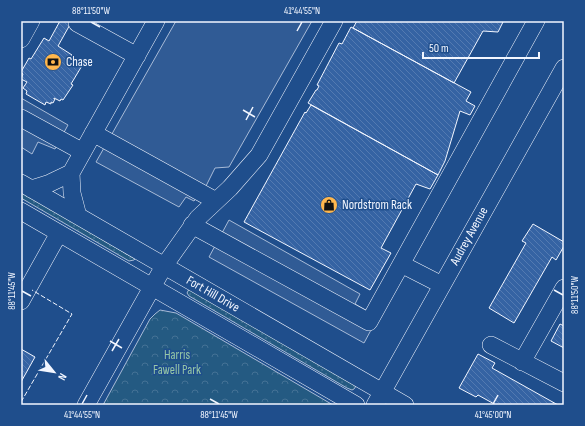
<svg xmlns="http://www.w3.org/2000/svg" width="585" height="426" viewBox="0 0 585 426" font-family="'Sofia Sans Condensed',sans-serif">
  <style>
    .grass { fill: url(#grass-dots); stroke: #a8bbd7 }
    .park { fill: url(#park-crowns); stroke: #a8bbd7 }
    .parking { fill: #305b95; stroke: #a8bbd7 }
    .building { fill: url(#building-back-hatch); stroke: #f2f6ff }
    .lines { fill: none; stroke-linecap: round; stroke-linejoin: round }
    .minor-casing { stroke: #f2f6ff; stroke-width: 18 }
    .minor { stroke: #1f4e8c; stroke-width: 17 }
    .fence { stroke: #f2f6ff; stroke-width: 1; stroke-dasharray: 5 2; stroke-linecap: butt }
    .ticks { fill: none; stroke: #f2f6ff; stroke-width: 1.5 }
    .labels { text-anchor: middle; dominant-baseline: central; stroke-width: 3; stroke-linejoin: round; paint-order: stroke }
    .poi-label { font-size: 13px; fill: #f2f6ff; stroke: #1f4e8c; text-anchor: start }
    .street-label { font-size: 13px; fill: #f2f6ff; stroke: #1f4e8c }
    .park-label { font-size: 13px; fill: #97c8a6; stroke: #1f4e8c }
    .neatline { fill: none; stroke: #f2f6ff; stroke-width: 1.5 }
    .ticks-label { font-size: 10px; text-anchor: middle; fill: #f2f6ff }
  </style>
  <defs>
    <pattern id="grass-dots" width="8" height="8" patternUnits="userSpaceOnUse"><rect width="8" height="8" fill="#245a82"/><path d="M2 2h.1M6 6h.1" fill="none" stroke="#447295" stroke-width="1.8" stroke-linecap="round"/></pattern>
    <pattern id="park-crowns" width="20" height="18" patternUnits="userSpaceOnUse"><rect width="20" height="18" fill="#245a82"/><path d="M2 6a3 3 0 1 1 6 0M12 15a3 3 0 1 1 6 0" fill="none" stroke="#447295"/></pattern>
    <pattern id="building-back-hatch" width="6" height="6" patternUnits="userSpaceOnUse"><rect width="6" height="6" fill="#3563a3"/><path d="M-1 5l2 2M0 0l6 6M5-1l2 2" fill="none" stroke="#537ab1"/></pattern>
  </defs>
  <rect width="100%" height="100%" fill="#1f4e8c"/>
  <!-- grass -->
  <path class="grass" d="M21,191l114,68 -1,1 -5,1 -108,-63z
    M190,288l166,98 -2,3 -2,1 -5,-2 -158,-92 -2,-3 1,-2z"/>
  <!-- park -->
  <path class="park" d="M160,310l16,3 157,92h-230l47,-86 5,-5z"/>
  <!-- parking -->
  <path class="parking" d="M176,21h136l-83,146 -14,1 -10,20 -11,13 -8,-4 -7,10 -83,-45z
    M21,98l47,27 -13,24 -17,-7 -6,12 -11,-7z
    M229,220l131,74 -5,10 23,13 -14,26 -155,-86z"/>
  <!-- building -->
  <path class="building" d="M60,21h12l-14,25 14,9 -1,2 12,7 -12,20 2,1 -10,15 -2,-1 -1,2 -6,-3v1h1l-2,4 -2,-1v2l-5,-2 -1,3 -19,-11 1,-3 -4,-3 4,-6 -6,-3 2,-5 -2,-2 8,-14 2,1 13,-21 5,3z
    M357,21h144l2,1 -5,10 -15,-1 -29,52 -101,-55z
    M351,27l120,65 -5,9 9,5 -5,9 -10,-4 -15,50 -7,14 -130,-72 8,-13h1l2,-4 -2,-1 22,-42 3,1z
    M311,105l127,70 -8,14 -14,-5 -35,64 10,5 -21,37 -126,-68 61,-110 1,1z
    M533,224l31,18v4l-8,14 -4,-3 -38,66 -25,-15 37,-65 -4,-2z
    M560,324l4,2v22l-13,-7z
    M21,349l14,8 -14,25z
    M478,354l17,9 -3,5 66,37h-62l-18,-10 -2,2 -17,-9z"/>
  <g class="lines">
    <!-- minor casing -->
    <g class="minor-casing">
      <path id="minor" d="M77,23l60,33
        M21,39l10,-18
        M21,118l62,34
        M93,133l123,68
        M21,183l384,222
        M31,189l19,-6 21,-10
        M21,211l335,194
        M78,216l-6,-23 -1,-20 85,-152
        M192,225l177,97 167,-301
        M401,264l41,21
        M21,301l38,-68
        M491,345l73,38
        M522,362l42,-74
        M86,405l78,-139 34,-48 32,-30 29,-33 75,-134
        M375,405l189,-337"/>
    </g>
    <!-- minor -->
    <use href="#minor" class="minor"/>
    <!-- fence -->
    <path class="fence" d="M21,402l51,-88 -40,-24"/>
  </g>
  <!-- ticks -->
  <path class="ticks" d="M91,22l9,5M297,31l5,-9M243,110l12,7M246,120l7,-13M554,290l9,5M22,291l9,5M110,341l12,7M112,351l7,-12M210,399l9,5M82,404l5,-9M493,404l5,-9"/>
  <!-- icons -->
  <defs>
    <g id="bank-disc" transform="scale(0.9)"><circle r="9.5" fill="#ffb74d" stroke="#1f4e8c"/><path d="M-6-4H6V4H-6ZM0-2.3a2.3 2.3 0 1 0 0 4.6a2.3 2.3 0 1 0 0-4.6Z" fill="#111"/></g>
    <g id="shop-disc" transform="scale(0.9)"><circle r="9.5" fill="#ffb74d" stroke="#1f4e8c"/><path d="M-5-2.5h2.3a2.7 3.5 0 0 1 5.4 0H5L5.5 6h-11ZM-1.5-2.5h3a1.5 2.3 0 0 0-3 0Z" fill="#111"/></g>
  </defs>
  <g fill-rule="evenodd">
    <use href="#bank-disc" x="53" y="62"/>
    <use href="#shop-disc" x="329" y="205"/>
  </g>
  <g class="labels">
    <!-- poi labels -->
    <g class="poi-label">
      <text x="66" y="62">Chase</text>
      <text x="342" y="205">Nordstrom Rack</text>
    </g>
    <!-- street labels -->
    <g class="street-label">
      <text transform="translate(469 236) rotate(-61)">Audrey Avenue</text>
      <text transform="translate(213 294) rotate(30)">Fort Hill Drive</text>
    </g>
    <!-- park labels -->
    <g class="park-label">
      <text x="177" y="355">Harris<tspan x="177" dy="15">Fawell Park</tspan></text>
    </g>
  </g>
  <!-- border -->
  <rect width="585" height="426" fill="none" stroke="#1f4e8c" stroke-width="44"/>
  <!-- north arrow -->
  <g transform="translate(54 372) rotate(120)" stroke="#1f4e8c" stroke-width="3" paint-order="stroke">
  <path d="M0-3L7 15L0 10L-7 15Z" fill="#f2f6ff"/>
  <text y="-6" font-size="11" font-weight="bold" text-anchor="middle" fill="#f2f6ff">N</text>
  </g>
  <!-- scale -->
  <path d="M423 52v6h116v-6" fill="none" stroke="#f2f6ff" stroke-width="2"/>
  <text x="429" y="52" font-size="12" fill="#f2f6ff" stroke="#1f4e8c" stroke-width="3" paint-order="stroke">50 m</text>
  <rect x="22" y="22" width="541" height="382" class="neatline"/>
  <g class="ticks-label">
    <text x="91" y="14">88°11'50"W</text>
    <text x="302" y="14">41°44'55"N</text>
    <text transform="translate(11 291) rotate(-90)" y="4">88°11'45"W</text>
    <text transform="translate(574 295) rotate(-90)" y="4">88°11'50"W</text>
    <text x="82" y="418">41°44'55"N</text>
    <text x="219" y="418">88°11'45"W</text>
    <text x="493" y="418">41°45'00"N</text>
  </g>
</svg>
